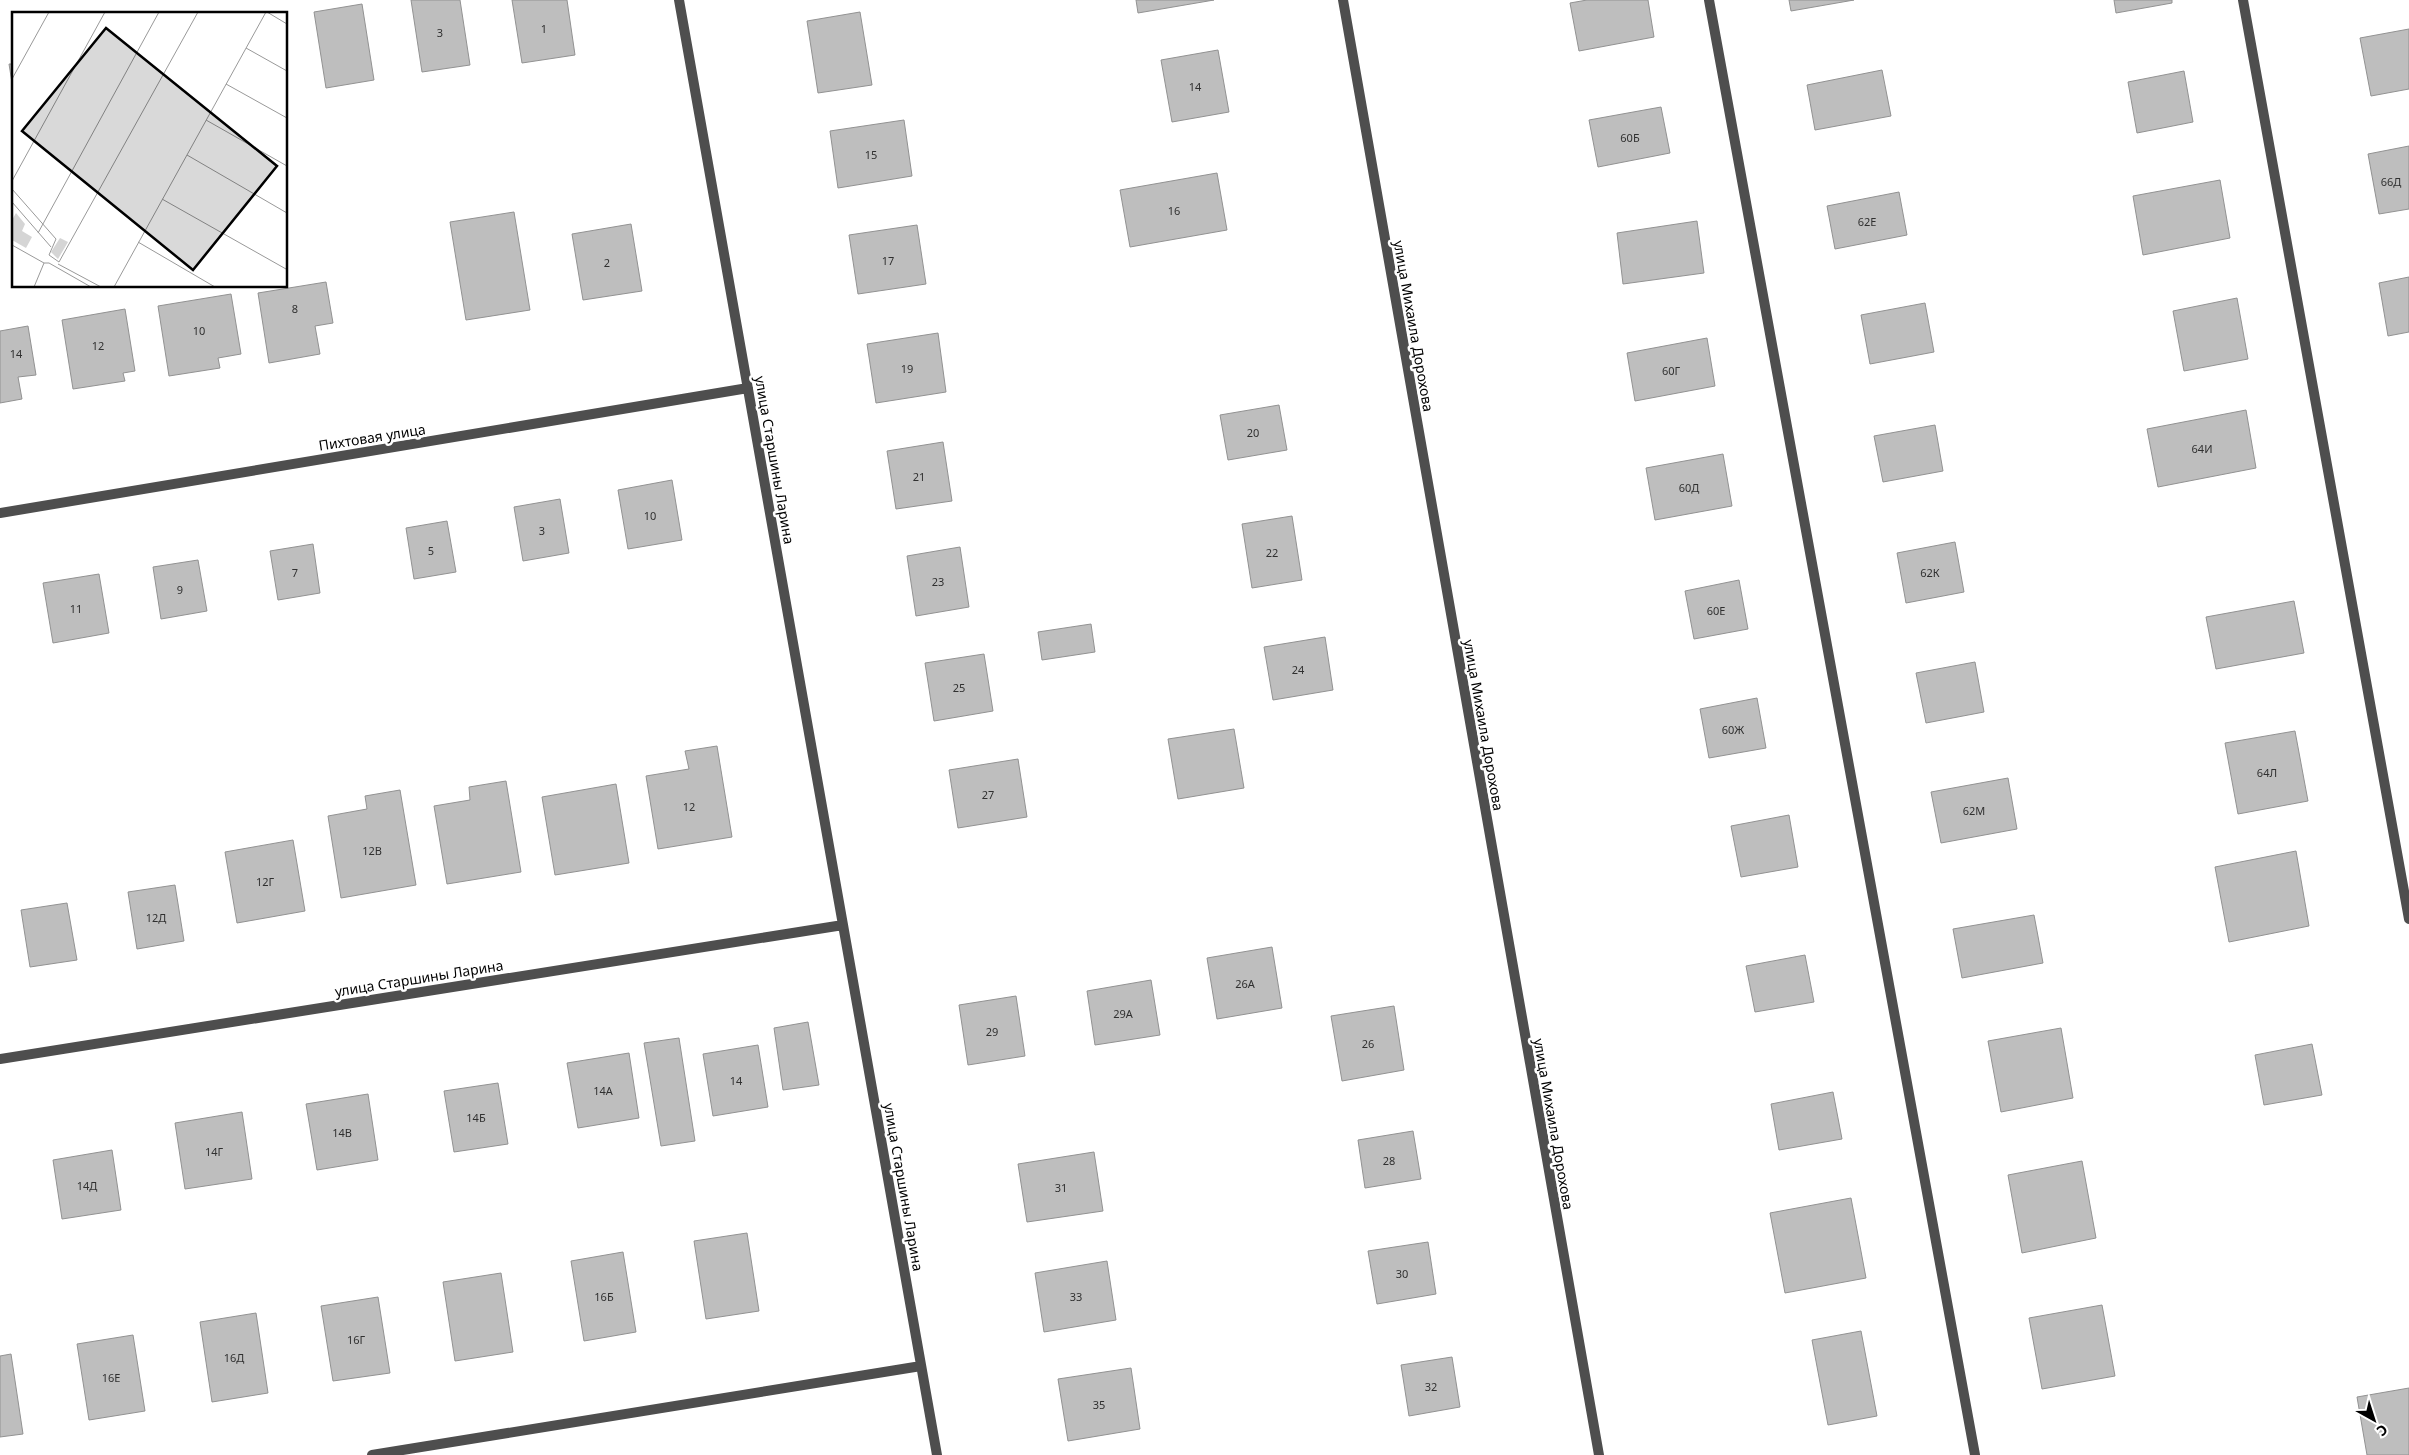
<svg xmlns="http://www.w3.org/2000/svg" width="2409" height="1455" viewBox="0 0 2409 1455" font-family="'Noto Sans',sans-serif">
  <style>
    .building { fill: #bebebe; stroke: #929292 }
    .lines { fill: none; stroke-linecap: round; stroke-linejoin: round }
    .minor { stroke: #4e4e4e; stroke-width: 10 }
    .labels { text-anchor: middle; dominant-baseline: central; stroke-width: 5; stroke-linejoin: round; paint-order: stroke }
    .number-label { font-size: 11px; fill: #303030 }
    .street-label { font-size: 14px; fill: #000; stroke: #fff }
    .inset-road { fill: none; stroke: #999; stroke-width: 1 }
    .view { fill: #000; fill-opacity: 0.15; stroke: #000; stroke-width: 2.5 }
    .inset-edge { fill: none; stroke: #000; stroke-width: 2.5 }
  </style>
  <rect width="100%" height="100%" fill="#fff"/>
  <!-- building -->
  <path class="building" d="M411,0h49l10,65 -48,7z
    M512,0h55l8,55 -53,8z
    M1136,0h78l-76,13z
    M1587,0h61l6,37 -75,14 -9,-48z
    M1789,0h65l-63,11z
    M2114,0h58v3l-56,10z
    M362,4l12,76 -48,8 -12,-76z
    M860,12l12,73 -54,8 -11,-72z
    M2409,29v60l-38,7 -11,-58z
    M1218,50l11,62 -57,10 -11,-62z
    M9,64h5v31z
    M1882,70l9,46 -76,14 -8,-45z
    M2184,71l9,51 -56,11 -9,-51z
    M1661,107l9,46 -72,14 -9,-47z
    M904,120l8,56 -74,12 -8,-57z
    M2409,146v63l-30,5 -11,-60z
    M1217,173l10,57 -97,17 -10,-57z
    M2220,180l10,58 -87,17 -10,-59z
    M1899,192l8,43 -72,14 -8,-43z
    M514,212l16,98 -64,10 -16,-98z
    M1697,221l7,52 -81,11 -6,-51z
    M631,224l11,67 -59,9 -11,-66z
    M917,225l9,59 -68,10 -9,-59z
    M2409,277v55l-21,4 -9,-53z
    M326,282l7,41 -18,3 5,28 -51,9 -11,-70z
    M231,294l10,60 -23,4 2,10 -51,8 -11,-70z
    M2237,298l11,61 -64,12 -11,-60z
    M1925,303l9,49 -64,12 -9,-49z
    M125,309l10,62 -12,2 2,8 -52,8 -11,-69z
    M28,326l8,49 -18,2 4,22 -22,4v-72z
    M938,333l8,59 -70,11 -9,-59z
    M1707,338l8,48 -80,15 -8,-48z
    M1279,405l8,45 -59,10 -8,-45z
    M2246,410l10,58 -98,19 -11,-58z
    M1935,425l8,46 -60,11 -9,-46z
    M943,442l9,59 -56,8 -9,-58z
    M1723,454l9,52 -77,14 -9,-52z
    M672,480l10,60 -54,9 -10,-59z
    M560,499l9,54 -46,8 -9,-54z
    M1292,516l10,64 -50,8 -10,-64z
    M447,521l9,51 -42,7 -8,-51z
    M1955,542l9,50 -58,11 -9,-50z
    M313,544l7,49 -42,7 -8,-49z
    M960,547l9,60 -53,9 -9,-60z
    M198,560l9,51 -46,8 -8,-52z
    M99,574l10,59 -56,10 -10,-60z
    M1739,580l9,49 -54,10 -9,-48z
    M2294,601l10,52 -88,16 -10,-52z
    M1091,624l4,28 -53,8 -4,-28z
    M1325,637l8,53 -60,10 -9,-53z
    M984,654l9,57 -59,10 -9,-58z
    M1975,662l9,50 -58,11 -10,-50z
    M1757,698l9,50 -57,10 -9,-49z
    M1234,729l10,59 -66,11 -10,-60z
    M2295,731l13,70 -70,13 -13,-71z
    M717,746l15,91 -74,12 -12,-73 43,-7 -4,-18z
    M1018,759l9,58 -69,11 -9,-58z
    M2008,778l9,51 -76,14 -10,-51z
    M506,781l15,91 -74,12 -13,-78 36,-6 -1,-13z
    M616,784l13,79 -74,12 -13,-78z
    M400,790l16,95 -75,13 -13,-82 39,-7 -2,-13z
    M1789,815l9,52 -57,10 -10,-51z
    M293,840l12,71 -68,12 -12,-71z
    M2296,851l13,75 -80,16 -14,-75z
    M175,885l9,56 -47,8 -9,-57z
    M67,903l10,57 -47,7 -9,-57z
    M2034,915l9,48 -81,15 -9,-49z
    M1272,947l10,61 -65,11 -10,-61z
    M1805,955l9,47 -59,10 -9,-46z
    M1151,980l9,55 -65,10 -8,-54z
    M1016,996l9,60 -57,9 -9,-60z
    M1394,1006l10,64 -62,11 -11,-65z
    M808,1022l11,63 -36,5 -9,-62z
    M2061,1028l12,70 -72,14 -13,-71z
    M679,1038l16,103 -34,5 -17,-103z
    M2312,1044l10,51 -58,10 -9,-50z
    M758,1045l10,62 -55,9 -10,-62z
    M629,1053l10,65 -61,10 -11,-65z
    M498,1083l10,61 -54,8 -10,-61z
    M1833,1092l9,47 -63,11 -8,-46z
    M368,1094l10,66 -61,10 -11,-66z
    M242,1112l10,67 -67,10 -10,-66z
    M1413,1131l8,48 -56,9 -7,-48z
    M112,1150l9,60 -59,9 -9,-59z
    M1094,1152l9,59 -76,11 -9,-58z
    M2082,1161l14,77 -74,15 -14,-78z
    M1851,1198l15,80 -81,15 -15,-80z
    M747,1233l12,78 -53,8 -12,-78z
    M1428,1242l8,52 -59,10 -9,-53z
    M623,1252l13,80 -52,9 -13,-80z
    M1107,1261l9,59 -72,12 -9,-59z
    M501,1273l12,79 -58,9 -12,-79z
    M378,1297l12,76 -57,8 -12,-75z
    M2102,1305l13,71 -73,13 -13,-71z
    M256,1313l12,80 -56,9 -12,-80z
    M1861,1331l16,85 -49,9 -16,-85z
    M133,1335l12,76 -56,9 -12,-76z
    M11,1354l12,80 -23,3v-81z
    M1452,1357l8,50 -51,9 -8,-51z
    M1131,1368l9,61 -72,12 -10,-62z
    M2409,1388v67h-42l-10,-58z"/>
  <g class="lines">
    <!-- minor -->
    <path class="minor" d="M679,0l258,1455
      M1343,0l256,1455
      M1709,0l266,1455
      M2243,0l166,919
      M0,513l748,-125
      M0,1059l843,-134
      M372,1455l549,-89"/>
  </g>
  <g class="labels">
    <!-- number labels -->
    <g class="number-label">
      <text x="544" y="28">1</text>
      <text x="440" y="32">3</text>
      <text x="1195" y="86">14</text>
      <text x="1630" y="137">60Б</text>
      <text x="871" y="154">15</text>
      <text x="2391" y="181">66Д</text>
      <text x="1174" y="210">16</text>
      <text x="1867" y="221">62Е</text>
      <text x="888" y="260">17</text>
      <text x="607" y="262">2</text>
      <text x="295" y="308">8</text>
      <text x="199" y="330">10</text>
      <text x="98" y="345">12</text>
      <text x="16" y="353">14</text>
      <text x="907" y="368">19</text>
      <text x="1671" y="370">60Г</text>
      <text x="1253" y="432">20</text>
      <text x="2202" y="448">64И</text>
      <text x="919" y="476">21</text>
      <text x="1689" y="487">60Д</text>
      <text x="650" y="515">10</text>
      <text x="542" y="530">3</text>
      <text x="431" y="550">5</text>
      <text x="1272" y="552">22</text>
      <text x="295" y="572">7</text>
      <text x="1930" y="572">62К</text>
      <text x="938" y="581">23</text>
      <text x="180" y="589">9</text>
      <text x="76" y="608">11</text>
      <text x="1716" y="610">60Е</text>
      <text x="1298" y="669">24</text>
      <text x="959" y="687">25</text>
      <text x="1733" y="729">60Ж</text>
      <text x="2267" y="772">64Л</text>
      <text x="988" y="794">27</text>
      <text x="689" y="806">12</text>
      <text x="1974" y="810">62М</text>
      <text x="372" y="850">12В</text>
      <text x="265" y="881">12Г</text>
      <text x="156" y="917">12Д</text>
      <text x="1245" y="983">26А</text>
      <text x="1123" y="1013">29А</text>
      <text x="992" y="1031">29</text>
      <text x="1368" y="1043">26</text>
      <text x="736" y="1080">14</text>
      <text x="603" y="1090">14А</text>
      <text x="476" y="1117">14Б</text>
      <text x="342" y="1132">14В</text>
      <text x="214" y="1151">14Г</text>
      <text x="1389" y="1160">28</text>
      <text x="87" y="1185">14Д</text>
      <text x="1061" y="1187">31</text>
      <text x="1402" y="1273">30</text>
      <text x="604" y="1296">16Б</text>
      <text x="1076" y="1296">33</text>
      <text x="356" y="1339">16Г</text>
      <text x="234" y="1357">16Д</text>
      <text x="111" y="1377">16Е</text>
      <text x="1431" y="1386">32</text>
      <text x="1099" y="1404">35</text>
    </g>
    <!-- street labels -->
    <g class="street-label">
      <text transform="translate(1414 326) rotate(80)">улица Михаила Дорохова</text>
      <text transform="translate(372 437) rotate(-9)">Пихтовая улица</text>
      <text transform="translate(775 460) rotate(80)">улица Старшины Ларина</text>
      <text transform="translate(1484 725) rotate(80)">улица Михаила Дорохова</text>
      <text transform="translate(419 978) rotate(-9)">улица Старшины Ларина</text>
      <text transform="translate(1554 1124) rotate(80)">улица Михаила Дорохова</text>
      <text transform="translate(904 1187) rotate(80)">улица Старшины Ларина</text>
    </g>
  </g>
  <!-- overview -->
  <g transform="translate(12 12)">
    <rect width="275" height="275" fill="#fff"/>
    <path d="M4,201l9,11 -3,7 10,6 -6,11 -14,-8v-20zM48,226l8,4 -10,17 -7,-7z" fill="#d5d5d5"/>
    <path class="inset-road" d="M255,0l20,12M234,36l41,23M0,67l37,-67M214,72l61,34M194,108l81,46M175,143l100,58M0,169l93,-169M0,177l44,50 -7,16 10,7 139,-250M150,187l124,70M0,190l39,45M26,221l121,-221M126,230l77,45M0,233l32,18M46,252l43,23M22,275l10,-24h5l42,24M102,275l152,-275"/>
    <path class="view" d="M94,16l171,138 -84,104 -171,-139z"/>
    <rect width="275" height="275" class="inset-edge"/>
  </g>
  <!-- north arrow -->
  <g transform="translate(2374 1420) rotate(141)" stroke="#ffffff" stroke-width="4" paint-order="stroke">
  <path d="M0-4L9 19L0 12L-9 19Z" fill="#000000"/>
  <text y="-8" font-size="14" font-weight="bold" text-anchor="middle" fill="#000000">С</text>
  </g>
</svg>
